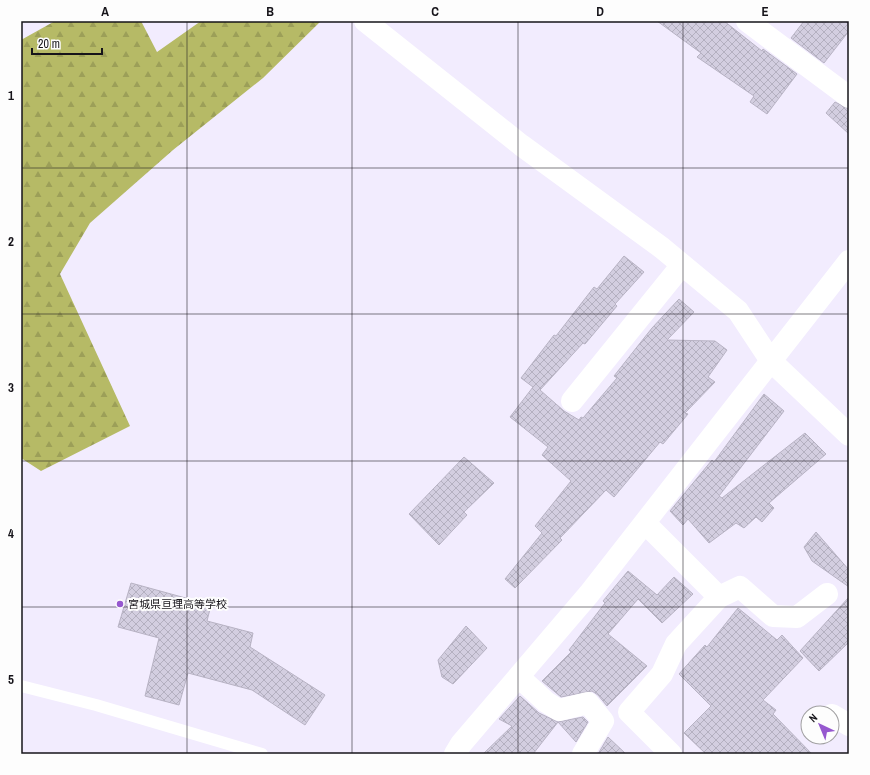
<svg xmlns="http://www.w3.org/2000/svg" width="870" height="775" viewBox="0 0 870 775" font-family="'Archivo Narrow','Noto Sans JP',sans-serif">
  <style>
    .forest { fill: url(#forest-firs) }
    .building { fill: url(#building-cross-hatch); stroke: #b8b3c4 }
    .lines { fill: none; stroke-linecap: round; stroke-linejoin: round }
    .lane { stroke: #fff; stroke-width: 12 }
    .street { stroke: #fff; stroke-width: 22 }
    .secondary { stroke: #fff; stroke-width: 22 }
    .grid { fill: none; stroke: #16141a; stroke-width: 1; stroke-opacity: 0.55 }
    .poi-dot { fill: #9658cf; stroke: #fdfdfd; stroke-width: 1.5 }
    .labels { text-anchor: middle; dominant-baseline: central; stroke-width: 4; stroke-linejoin: round; paint-order: stroke }
    .poi-label { font-size: 11px; fill: #16141a; stroke: #fdfdfd; text-anchor: start }
    .neatline { fill: none; stroke: #16141a; stroke-width: 1.5 }
    .grid-label { font-size: 13px; text-anchor: middle; font-weight: bold; fill: #16141a }
  </style>
  <defs>
    <pattern id="forest-firs" width="22" height="20" patternUnits="userSpaceOnUse"><rect width="22" height="20" fill="#b6ba66"/><path d="M5 1l3.5 6h-7zM16 11l3.5 6h-7z" fill="#9c9f58"/></pattern>
    <pattern id="building-cross-hatch" width="8" height="8" patternUnits="userSpaceOnUse"><rect width="8" height="8" fill="#d3cee0"/><path d="M0 0l8 8M0 8l8-8" fill="none" stroke="#b4b0c0"/></pattern>
  </defs>
  <rect width="100%" height="100%" fill="#f2ecfe"/>
  <!-- forest -->
  <path class="forest" d="M55,21h86l16,31 44,-31h120l-58,57 -90,72 -83,73 -30,51 70,152 -89,45 -20,-13v-418z"/>
  <!-- building -->
  <path class="building" d="M657,21h67l38,30 1,-2 34,25 -30,40 -17,-12 4,-6 -57,-39 4,-4z
    M804,21h45v10l-25,32 -33,-25z
    M835,102l14,7v25l-23,-21z
    M624,256l20,16 -29,32 2,2 -32,38 -2,-1 -43,47 24,21 15,9 2,-3 2,1 34,-40 -3,-2 38,-48 27,-29 15,13 -27,28 48,1 12,9 -19,27 7,5 -30,31 3,1 -25,30 -3,-2 -46,55 -8,-7 -46,48 2,2 -47,48 -10,-9 37,-46 -7,-7 36,-45 -29,-26 6,-8 -38,-30 23,-30 -12,-9 33,-43 2,1 38,-49 3,2z
    M764,394l20,17 -65,85 3,2 83,-65 21,21 -57,49 5,5 -12,14 -6,-5 -12,11 -8,-5 -27,20 -21,-24 -5,6 -13,-14 42,-51 2,2z
    M464,457l30,26 -30,29 3,3 -28,30 -30,-31z
    M816,532l33,38v17l-37,-26 -8,-14z
    M628,571l29,24 17,-18 19,17 -31,29 -24,-24 -30,35 39,32 -40,40 -9,-11 -6,-4 -31,6 -19,-16 29,-29 -2,-2 36,-47 -2,-2z
    M131,583l80,22 -4,16 46,12 -3,14 75,48 -20,30 -53,-35 -64,-17 -9,32 -34,-9 14,-58 -41,-11z
    M849,597v45l-30,29 -19,-20z
    M738,608l39,32 5,-5 21,23 -40,42 13,10 -3,4 39,40h-106l-22,-21 27,-27 -32,-32 26,-29 2,2z
    M466,626l21,22 -34,36 -11,-7 -4,-17z
    M520,696l19,17 19,9 -25,32h-50l29,-28 -13,-7z
    M583,717l5,5 -12,20 -18,-20z
    M608,737l18,17h-28z"/>
  <g class="lines">
    <!-- lane -->
    <path class="lane" d="M21,686l75,19 166,49"/>
    <!-- street -->
    <path class="street" d="M747,21l102,76
      M771,361l78,74
      M572,401l110,-136
      M645,523l74,74 -43,47 -14,30 -33,38 42,42
      M719,597l21,-10 33,29 24,1 30,-23
      M519,677l27,25 13,8 29,-7 15,18 -20,33
      M832,715l17,10
      M455,754l6,-10 128,-150 260,-333"/>
    <!-- secondary -->
    <path class="secondary" d="M365,21l156,124 141,103 76,63 33,50"/>
  </g>
  <!-- grid -->
  <path class="grid" d="M187,21v733M352,21v733M518,21v733M683,21v733M21,168h828M21,314h828M21,461h828M21,607h828"/>
  <!-- markers -->
  <circle class="poi-dot" cx="120" cy="604" r="4"/>
  <g class="labels">
    <!-- poi labels -->
    <g class="poi-label">
      <text x="128" y="604">宮城県亘理高等学校</text>
    </g>
  </g>
  <!-- border -->
  <rect width="870" height="775" fill="none" stroke="#fdfdfd" stroke-width="44"/>
  <!-- north arrow -->
  <g transform="translate(820 725) rotate(316)"><circle r="19" fill="#fdfdfd" stroke="#a1a0a2"/>
  <path d="M0-3L7 15L0 10L-7 15Z" fill="#9658cf"/>
  <text y="-6" font-size="11" font-weight="bold" text-anchor="middle" fill="#16141a">N</text>
  </g>
  <!-- scale -->
  <path d="M32 48v6h70v-6" fill="none" stroke="#16141a" stroke-width="2"/>
  <text x="38" y="48" font-size="12" fill="#16141a" stroke="#fdfdfd" stroke-width="3" paint-order="stroke">20 m</text>
  <rect x="22" y="22" width="826" height="731" class="neatline"/>
  <g class="grid-label">
    <text x="105" y="16">A</text>
    <text x="270" y="16">B</text>
    <text x="435" y="16">C</text>
    <text x="600" y="16">D</text>
    <text x="765" y="16">E</text>
    <text x="11" y="100">1</text>
    <text x="11" y="246">2</text>
    <text x="11" y="392">3</text>
    <text x="11" y="538">4</text>
    <text x="11" y="684">5</text>
  </g>
</svg>
